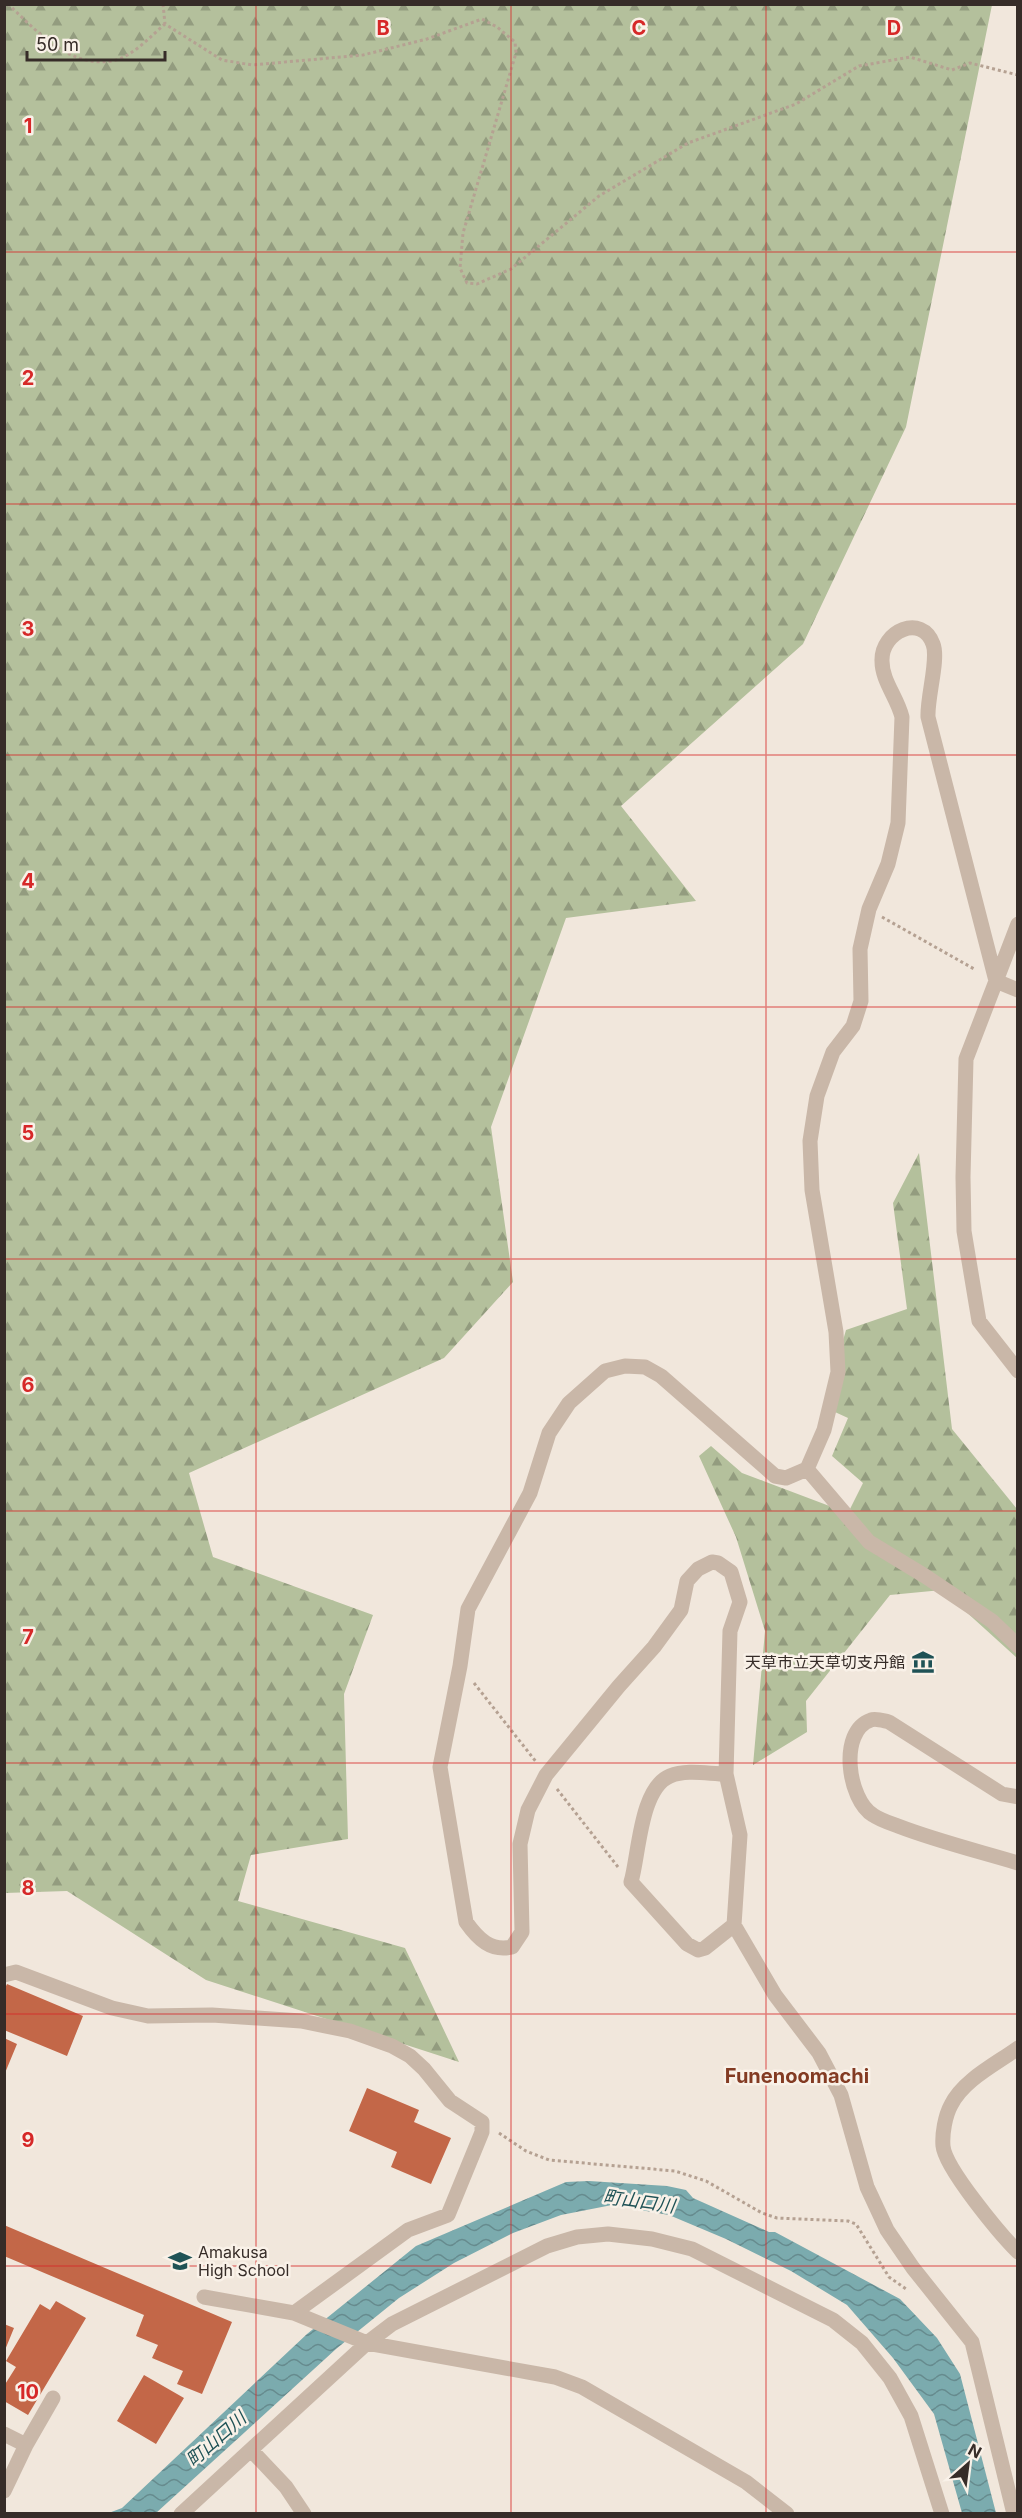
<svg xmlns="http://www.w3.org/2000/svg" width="1022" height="2518" viewBox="0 0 1022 2518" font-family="Inter,'Noto Sans JP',sans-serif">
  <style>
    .forest { fill: url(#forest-firs) }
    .water { fill: url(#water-waves) }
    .building { fill: #c36748 }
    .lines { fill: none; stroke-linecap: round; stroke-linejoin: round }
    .path { stroke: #b5a192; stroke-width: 3; stroke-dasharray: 3 3; stroke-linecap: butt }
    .minor { stroke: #c9b7a8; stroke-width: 15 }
    .grid { fill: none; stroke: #d62828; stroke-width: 1.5; stroke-opacity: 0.55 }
    .labels { text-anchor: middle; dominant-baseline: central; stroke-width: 5; stroke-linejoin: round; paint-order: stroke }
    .poi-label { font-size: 16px; fill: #362c28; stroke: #f9f1e8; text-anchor: end }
    .water-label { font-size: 18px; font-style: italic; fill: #1f5256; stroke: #f9f1e8 }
    .quarter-label { font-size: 20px; font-weight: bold; fill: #833b23; stroke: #f9f1e8 }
    .grid-label { font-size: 20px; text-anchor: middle; font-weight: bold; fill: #d62828; stroke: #f9f1e8; stroke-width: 5; stroke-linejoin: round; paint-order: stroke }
  </style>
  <defs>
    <pattern id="forest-firs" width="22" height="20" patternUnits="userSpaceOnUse" patternTransform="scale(1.5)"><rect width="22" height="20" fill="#b4c09c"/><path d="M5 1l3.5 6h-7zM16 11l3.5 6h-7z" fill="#939c7f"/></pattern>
    <pattern id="water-waves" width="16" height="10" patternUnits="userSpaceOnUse" patternTransform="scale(1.5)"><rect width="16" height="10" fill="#7babae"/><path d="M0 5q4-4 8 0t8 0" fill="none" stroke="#668b8e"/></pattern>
  </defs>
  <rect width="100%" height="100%" fill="#f1e7dc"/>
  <!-- forest -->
  <path class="forest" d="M4,5h988l-86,422 -103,217 -182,162 75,95 -130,17 -75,209 22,155 -69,76 -255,115 24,84 160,58 -29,79 4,145 -97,16 -13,46 167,47 54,114 -253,-82 -139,-89 -62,2z
    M919,1153l33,276 65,80v149l-75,-68 -52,5 -84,106 1,31 -54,33 12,-134 -29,-94 -37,-81 12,-10 31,27 106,40 15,-30 -31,-27 16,-38 -24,-11 22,-77 61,-21 -14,-106z"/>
  <!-- water -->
  <path class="water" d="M589,2181l78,5 19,4 7,8 76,34h6l125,67 37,39 23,36 36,139h-34l-28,-99 -41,-56 -46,-53 -56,-34 -65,-32 -57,-24 -57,-10 -51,10 -48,18 -59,30 -55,35 -63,51 -180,164 -50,1 16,-6 185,-174 109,-88 150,-64z"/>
  <!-- building -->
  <path class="building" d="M7,1984l76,32 -16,40 -63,-26v-40z
    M4,2038l13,6 -12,29h-1z
    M367,2088l52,22 -5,12 37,16 -20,46 -40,-17 6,-15 -48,-21z
    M4,2225l228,97 -30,72 -25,-10 6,-13 -31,-13 6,-13 -22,-9 8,-21 -140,-59z
    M56,2301l30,17 -58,97 -24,-14v-15l12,-19 -10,-6 34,-57 10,6z
    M4,2324l10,4 -9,22h-1z
    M144,2375l40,23 -28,46 -39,-23z"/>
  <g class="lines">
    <!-- path -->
    <path class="path" d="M8,4c29,27 63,67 108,56 18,-5 35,-24 49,-36
      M163,4l2,20 57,36 30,5 111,-10 64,-16 55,-20 15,8 18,15 1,11 -53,180 -3,35 7,15 10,1 34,-15 88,-73 89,-53 108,-39 63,-38 51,-9 42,13 18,-7 48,12
      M882,917l94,53
      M474,1683l63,80
      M557,1789l61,78
      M499,2133l27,18 23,9 126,11 31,10 56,32 15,5 71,3 8,3 33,53 17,12"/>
    <!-- minor -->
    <path class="minor" d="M1018,924l-52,135 -3,118 1,54 15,90 39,50
      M996,981l-68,-264c-1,-20 11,-58 5,-73 -11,-31 -52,-13 -51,17 0,20 15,36 20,56l-4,106 -10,41 -19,45 -9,40 1,52 -8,25 -20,26 -16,44 -7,45 2,49 24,142 2,40 -14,58 -17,39 -21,9 -11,-2 -114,-100 -16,-9 -20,-1 -20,5 -36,32 -20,30 -19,60 -62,116 -8,57 -20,101 26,155c12,17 25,30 46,25l10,-15 -2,-88 8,-34 18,-35 73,-89 35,-39 27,-37 6,-29 11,-12 14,-7 6,1 13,9 9,30 -10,29 -4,143 14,61 -6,90 41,70 44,58 22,42 26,92 20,43 26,38 59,74 42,172
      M996,981l22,9
      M807,1469l62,73 56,34 67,45 26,25
      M726,1774c-17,0 -39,-5 -56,2 -30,12 -31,79 -39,106l56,62 11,6 7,-2 29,-23
      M1018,1797l-16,-3 -113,-72c-5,-1 -13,-4 -18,-2 -33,11 -23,80 2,95 7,5 17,8 25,11 39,15 80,25 120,37
      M4,1975l12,-3 96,36 36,8 64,-1 89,6 49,10 42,15 18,10 14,13 26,32 32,21v10l-34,83 -40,15 -114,83 73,30 188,34 27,10 164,95 41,32
      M1018,2048c-22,16 -55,32 -67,57 -6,11 -9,29 -8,41 2,22 57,88 75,106
      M204,2297l90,16
      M4,2434l22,11
      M251,2450l35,37 18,27
      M4,2491l22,-46 27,-47
      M181,2514l186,-171 25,-19 155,-78 30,-9 31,-3 44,5 40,10 141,71 29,23 28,35 21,38 31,98"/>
  </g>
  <!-- grid -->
  <path class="grid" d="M256,4v2510M511,4v2510M766,4v2510M4,252h1014M4,504h1014M4,755h1014M4,1007h1014M4,1259h1014M4,1511h1014M4,1763h1014M4,2014h1014M4,2266h1014"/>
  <!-- icons -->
  <defs>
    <g id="museum-bare" transform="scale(1.8)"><path d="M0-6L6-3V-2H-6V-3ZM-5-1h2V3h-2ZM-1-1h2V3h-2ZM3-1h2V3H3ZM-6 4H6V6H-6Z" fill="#1f5256" stroke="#f9f1e8" stroke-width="2.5" paint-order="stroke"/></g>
    <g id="school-bare" transform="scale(1.8)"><path d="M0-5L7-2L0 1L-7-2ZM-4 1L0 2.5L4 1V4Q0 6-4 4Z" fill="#1f5256" stroke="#f9f1e8" stroke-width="2.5" paint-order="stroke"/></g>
  </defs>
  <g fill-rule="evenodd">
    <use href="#museum-bare" x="923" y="1662"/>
    <use href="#school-bare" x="180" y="2261"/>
  </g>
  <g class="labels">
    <!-- poi labels -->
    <g class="poi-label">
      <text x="905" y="1662">天草市立天草切支丹館</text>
      <text x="198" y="2252" text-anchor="start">Amakusa<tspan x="198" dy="18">High School</tspan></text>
    </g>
    <!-- water labels -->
    <g class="water-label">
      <text transform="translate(639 2201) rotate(8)">町山口川</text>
      <text transform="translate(216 2439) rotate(-41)">町山口川</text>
    </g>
    <!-- quarter labels -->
    <g class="quarter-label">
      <text x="797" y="2076">Funenoomachi</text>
    </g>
  </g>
  <g class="grid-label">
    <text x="383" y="35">B</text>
    <text x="639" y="35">C</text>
    <text x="894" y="35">D</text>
    <text x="28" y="133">1</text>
    <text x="28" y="385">2</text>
    <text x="28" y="636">3</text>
    <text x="28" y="888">4</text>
    <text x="28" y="1140">5</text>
    <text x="28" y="1392">6</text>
    <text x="28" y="1644">7</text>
    <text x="28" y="1895">8</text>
    <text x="28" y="2147">9</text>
    <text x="28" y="2399">10</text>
  </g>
  <!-- border -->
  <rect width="1022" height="2518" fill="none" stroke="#362c28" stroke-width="12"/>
  <!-- north arrow -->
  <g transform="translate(968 2464) rotate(28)" stroke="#f9f1e8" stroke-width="4.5" paint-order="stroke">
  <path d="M0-4.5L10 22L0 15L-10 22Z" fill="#362c28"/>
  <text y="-9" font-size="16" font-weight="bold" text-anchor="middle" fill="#362c28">N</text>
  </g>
  <!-- scale -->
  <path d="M27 51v9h138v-9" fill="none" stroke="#362c28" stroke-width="3"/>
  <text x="36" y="51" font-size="18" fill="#362c28" stroke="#f9f1e8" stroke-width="4.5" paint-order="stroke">50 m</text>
</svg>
